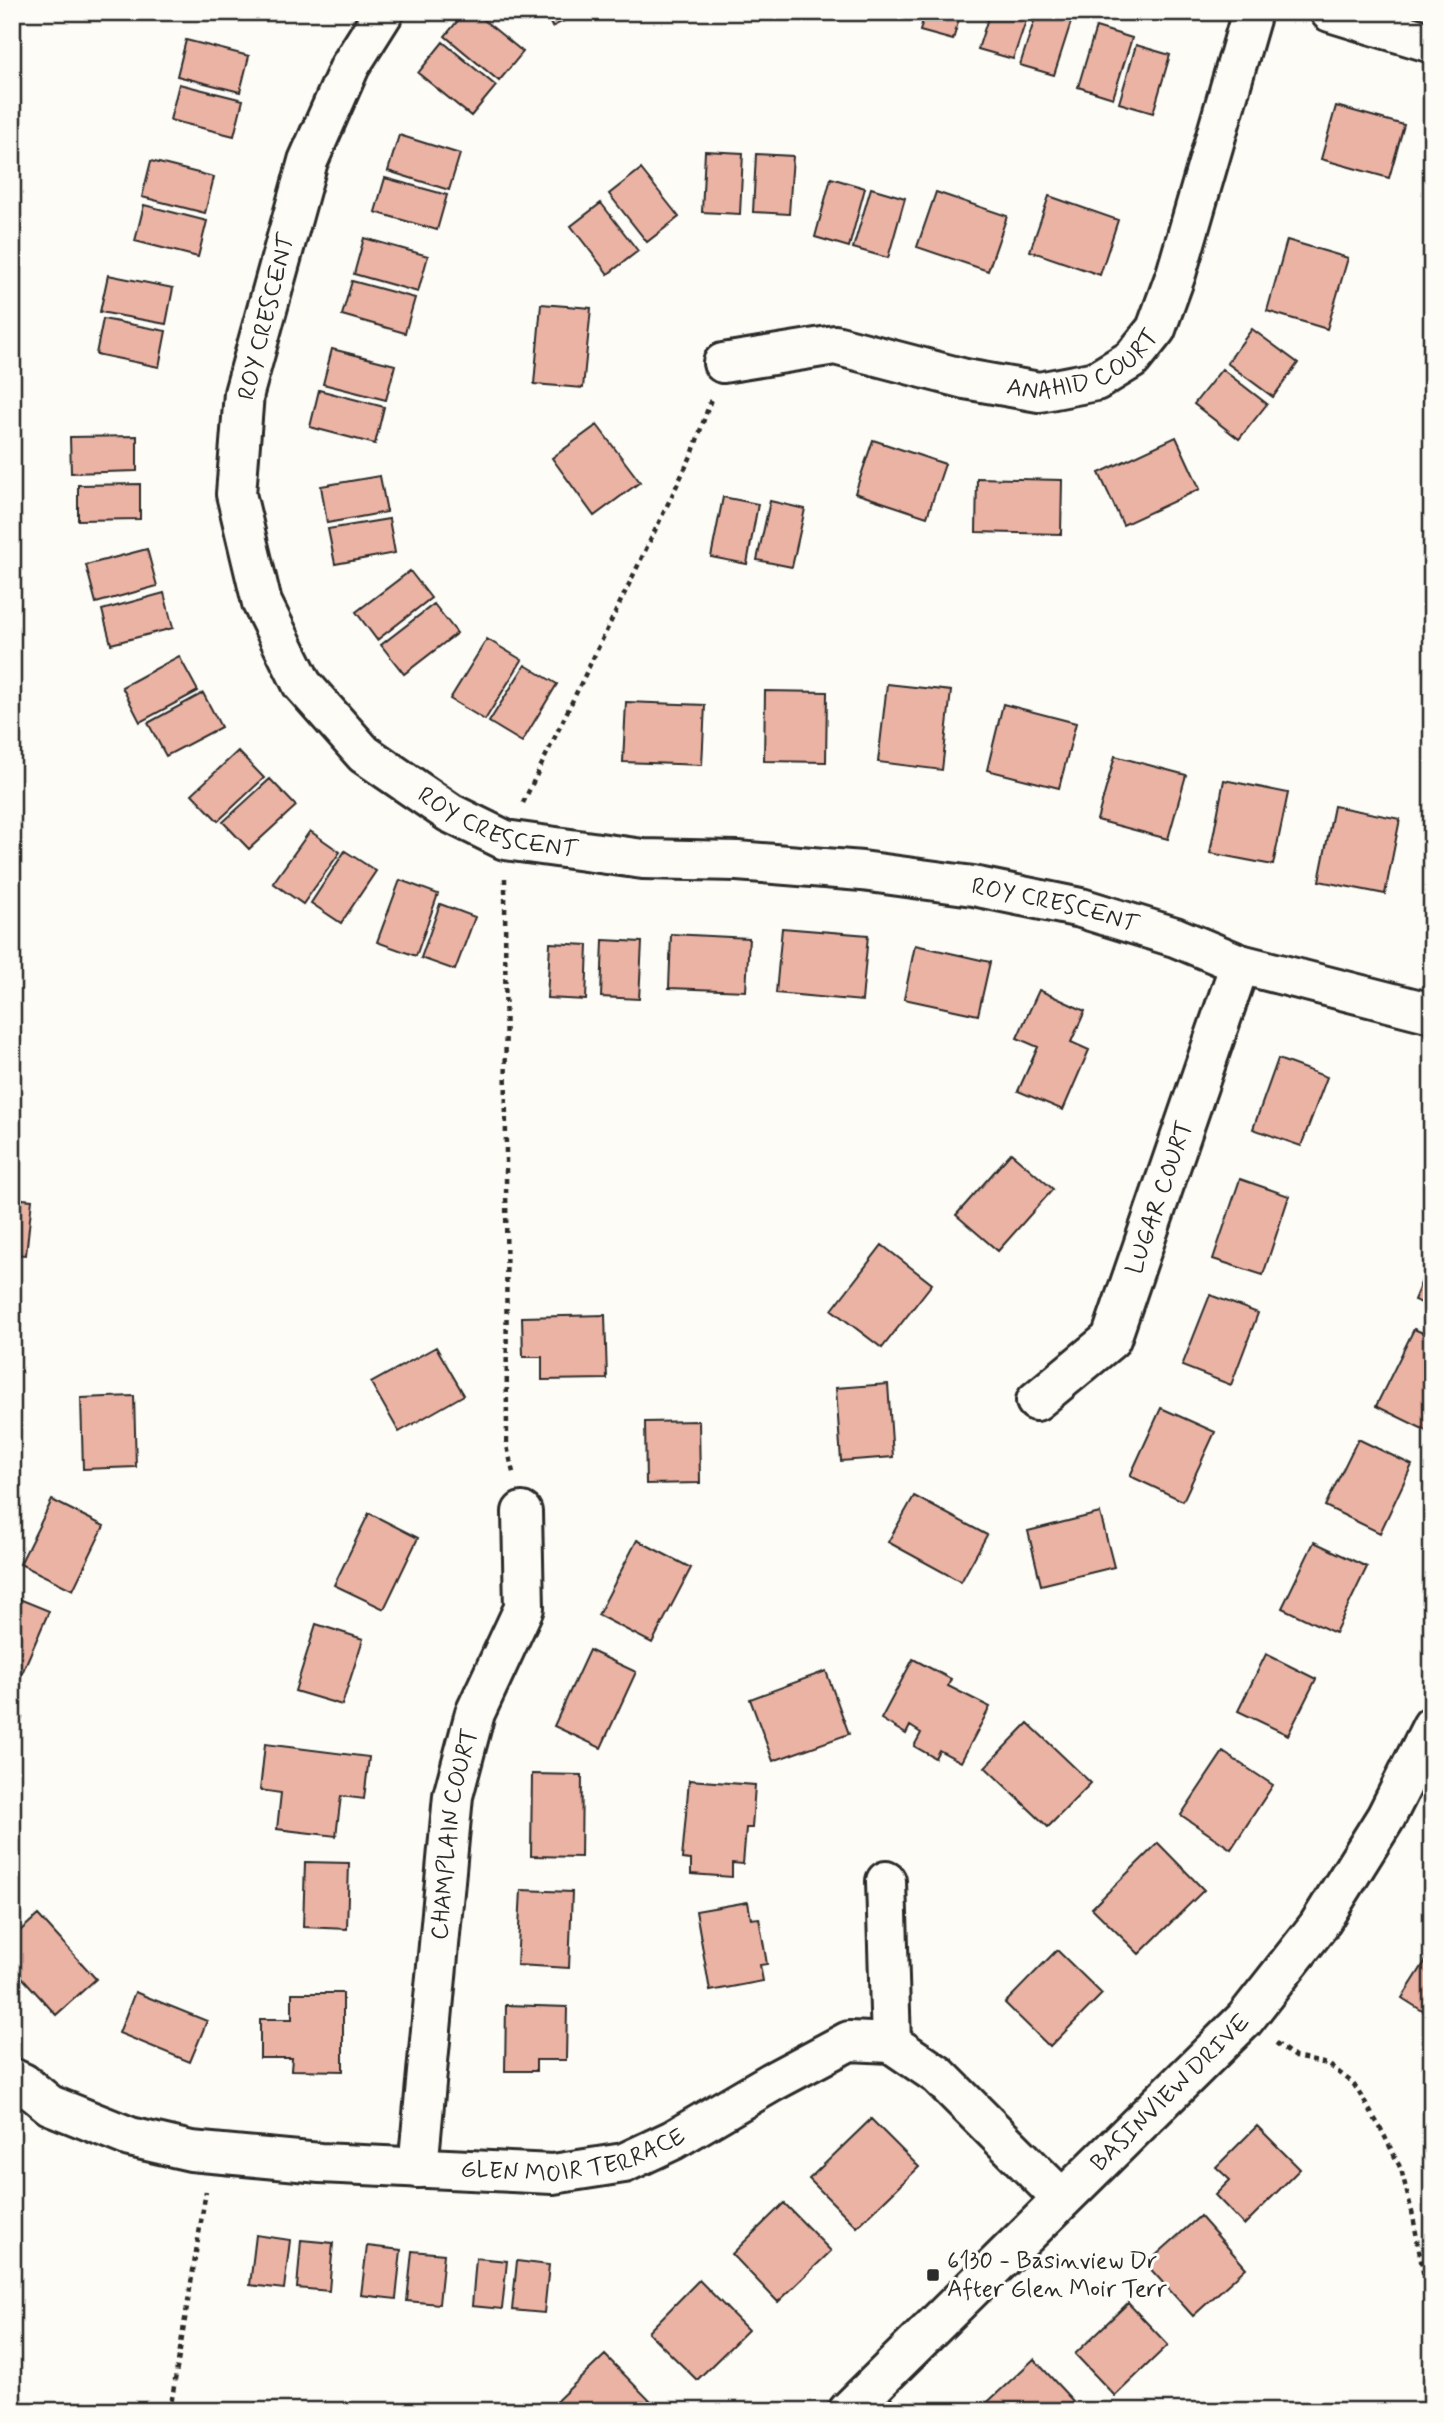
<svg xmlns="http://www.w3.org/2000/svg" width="1444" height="2423" viewBox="0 0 1444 2423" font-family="Mynerve,sans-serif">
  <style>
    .building { fill: #ebb3a3; stroke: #2b2b2b; stroke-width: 2 }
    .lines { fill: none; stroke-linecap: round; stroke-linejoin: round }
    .minor-casing { stroke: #2b2b2b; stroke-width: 44 }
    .path { stroke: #2b2b2b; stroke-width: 4.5; stroke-dasharray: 5 5; stroke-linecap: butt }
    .minor { stroke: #fdfcf7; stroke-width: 38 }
    .poi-dot { fill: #2b2b2b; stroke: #fdfcf7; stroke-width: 2.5 }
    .labels { text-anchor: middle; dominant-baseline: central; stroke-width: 6; stroke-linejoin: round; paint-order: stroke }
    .street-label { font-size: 24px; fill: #2b2b2b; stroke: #fdfcf7 }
    .poi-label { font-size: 24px; fill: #2b2b2b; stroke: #fdfcf7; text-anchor: start }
  </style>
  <rect width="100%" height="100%" fill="#fdfcf7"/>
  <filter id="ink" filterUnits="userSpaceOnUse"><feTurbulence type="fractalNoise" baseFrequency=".0143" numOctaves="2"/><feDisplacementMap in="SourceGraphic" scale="14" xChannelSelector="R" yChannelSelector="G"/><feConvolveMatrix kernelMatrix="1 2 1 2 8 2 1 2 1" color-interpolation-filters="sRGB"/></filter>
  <g filter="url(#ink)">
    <!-- building -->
    <path class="building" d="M465,12h9l49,40 -24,29 -54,-45z
      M545,12h36l-29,15z
      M884,12h33l-3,9z
      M925,12h36l-8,28 -33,-9z
      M990,12h39l-16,47 -35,-10z
      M1037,12h24l12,4 -19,59 -34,-10z
      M1096,27l36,11 -19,60 -35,-11z
      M186,40l63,16 -9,36 -63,-16z
      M443,42l53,44 -25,30 -53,-43z
      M1136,45l34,10 -17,58 -34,-10z
      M179,84l64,16 -9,36 -64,-16z
      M1336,106l68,19 -15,53 -68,-19z
      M399,135l61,19 -11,36 -61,-19z
      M705,151l38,2 -3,61 -38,-2z
      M756,154l37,2 -4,58 -36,-2z
      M151,161l63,16 -9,36 -63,-16z
      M641,169l38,48 -32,25 -38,-48z
      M385,178l62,17 -10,35 -62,-18z
      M831,178l34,10 -16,59 -34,-10z
      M871,188l34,10 -17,60 -35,-10z
      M936,192l71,24 -19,55 -71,-24z
      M1049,196l69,24 -18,55 -70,-24z
      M601,203l37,48 -30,23 -37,-48z
      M144,205l63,16 -9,36 -63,-16z
      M364,238l64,18 -10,36 -64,-18z
      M1287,240l61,18 -21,71 -60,-18z
      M108,275l65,13 -7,36 -66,-12z
      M352,281l63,17 -10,35 -63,-18z
      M541,304l50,4 -8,80 -49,-4z
      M103,319l63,12 -7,36 -63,-13z
      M1252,329l46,34 -25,34 -46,-34z
      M332,349l63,16 -9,35 -63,-16z
      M1222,369l45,35 -28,35 -45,-35z
      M319,390l65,17 -9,37 -65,-17z
      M597,425l43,57 -46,34 -42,-58z
      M137,436v35l-66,2 -1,-36z
      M1176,437l24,52 -77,36 -24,-52z
      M873,440l72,24 -18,53 -72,-24z
      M380,476l7,36 -60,11 -6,-37z
      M977,478l85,2 -1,54 -85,-2z
      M140,484v35l-62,1v-35z
      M723,497l35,7 -11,60 -36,-7z
      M770,501l35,8 -13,58 -35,-7z
      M389,519l6,34 -60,11 -7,-35z
      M147,549l10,37 -61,17 -10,-38z
      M410,571l21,27 -54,42 -21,-28z
      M164,593l9,35 -62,16 -9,-34z
      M434,604l23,29 -53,41 -23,-29z
      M487,639l35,21 -37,60 -35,-21z
      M179,656l19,35 -58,31 -18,-35z
      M525,665l32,19 -35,58 -33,-20z
      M887,684l64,7 -9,79 -64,-8z
      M765,691l62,1 -1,70 -62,-1z
      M203,693l18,34 -55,29 -18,-33z
      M626,702l79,3 -3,60 -79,-3z
      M1003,704l73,19 -17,65 -72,-18z
      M238,751l26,27 -46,43 -26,-27z
      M1115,756l71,19 -18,64 -71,-19z
      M270,779l26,27 -47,43 -26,-27z
      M1224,780l64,13 -15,72 -63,-12z
      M1334,806l66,13 -15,75 -66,-13z
      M310,831l30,21 -37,52 -30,-21z
      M345,851l31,20 -35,52 -30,-20z
      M400,880l38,14 -22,62 -39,-14z
      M440,904l35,13 -20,53 -34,-12z
      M782,928l86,7 -6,66 -86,-8z
      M671,934l78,4 -3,53 -77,-3z
      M603,940l39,2 -3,57 -38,-2z
      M550,943l38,2 -2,55 -39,-2z
      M915,945l75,17 -12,53 -74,-16z
      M1039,990l46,21 -14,31 18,8 -26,60 -45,-19 20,-44 -21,-9z
      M1278,1059l49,18 -26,69 -48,-17z
      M1011,1153l42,36 -55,62 -42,-36z
      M1240,1179l49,17 -26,79 -50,-16z
      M12,1198l20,2 -6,55 -14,-1z
      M882,1245l50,39 -50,64 -50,-38z
      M1432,1256v51l-18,-7z
      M1210,1295l48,18 -27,72 -49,-19z
      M605,1315l2,64 -65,1v-23h-19l-1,-40z
      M1414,1329l18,8v90l-3,5 -53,-26z
      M436,1347l28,48 -65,37 -28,-49z
      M888,1384l5,73 -52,4 -5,-73z
      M134,1396l2,71 -53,2 -2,-71z
      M1161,1408l54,24 -32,69 -53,-25z
      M699,1421l1,62 -54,1 -1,-62z
      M1358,1439l54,26 -32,68 -55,-27z
      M914,1496l73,39 -26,47 -73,-40z
      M52,1500l52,26 -31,64 -53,-26z
      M369,1513l49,25 -34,71 -50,-24z
      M1100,1513l14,54 -73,18 -13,-54z
      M637,1540l54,28 -39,75 -54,-28z
      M1314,1542l53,25 -32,66 -53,-25z
      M12,1596l37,15 -33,76 -4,-1z
      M316,1624l47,15 -21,66 -47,-14z
      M589,1650l47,22 -35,76 -47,-22z
      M1266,1654l50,25 -28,56 -50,-24z
      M913,1659l38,20 -3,7 42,21 -29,55 -22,-12 -4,8 -21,-12 7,-13 -11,-7 -4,8 -25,-15z
      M826,1671l23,63 -76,27 -23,-62z
      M12,1714l10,4 -10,26z
      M1028,1723l63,60 -43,44 -63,-60z
      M265,1744l104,13 -5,42 -23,-3 -5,40 -59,-7 4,-36 -21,-3z
      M1223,1752l50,33 -42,64 -50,-34z
      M532,1774l50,1 -1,82 -50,-1z
      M689,1780l66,5 -3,43h-6l-3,36 -11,-1v14l-41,-3v-14l-9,-1z
      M1158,1843l46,47 -65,64 -47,-46z
      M305,1862l44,1 -2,66 -44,-2z
      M521,1890l51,2 -3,76 -52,-3z
      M748,1902l3,17 8,-1 8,46 -7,1 3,16 -53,10 -14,-80z
      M38,1915l58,64 -40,36 -44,-49v-28z
      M1057,1950l45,44 -52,53 -45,-44z
      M1432,1951v66l-30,-19z
      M135,1992l72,29 -17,41 -71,-29z
      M292,1993h51v78l-52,-1 1,-12h-32v-39h32z
      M506,2005l61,2 -1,53h-30v11h-31z
      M871,2119l48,48 -62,60 -48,-48z
      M1257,2126l43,43 -56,56 -29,-30 15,-15 -14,-13z
      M784,2203l47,48 -53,51 -46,-48z
      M1200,2216l46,52 -53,48 -47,-52z
      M256,2235l34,5 -6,49 -34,-4z
      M301,2240l32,3 -4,48 -32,-3z
      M367,2246l34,4 -5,49 -35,-4z
      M412,2251l32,3 -5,50 -32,-3z
      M476,2258l31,3 -5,48 -30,-3z
      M517,2261l32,4 -5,48 -32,-3z
      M699,2280l49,50 -51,50 -49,-48z
      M1128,2303l40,42 -53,51 -40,-42z
      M605,2355l53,54 -112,2z
      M1034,2359l39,42 -11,10h-84z"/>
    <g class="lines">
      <!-- minor casing -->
      <g class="minor-casing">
        <g id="minor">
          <path id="s1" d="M384,12l-34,54 -42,95 -64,232 -8,101 26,109 40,81 62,70 86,59 55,27 138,19 94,2 125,10 111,15 108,22 94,29 65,27 192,49"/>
          <path d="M1330,12l102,31"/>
          <path id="s2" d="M723,363l112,-18 130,34 74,13 57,-11 36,-22 24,-30 20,-55 76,-262"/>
          <path id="s3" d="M1036,1401l75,-62 129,-375"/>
          <path d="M886,1881l5,162"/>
          <path id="s4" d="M12,2078l11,5 27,22 80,32 61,14 129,12 233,11 71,-11 49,-23 99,-58 77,-41 42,2 47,32 124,124"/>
          <path id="s5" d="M418,2168l35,-372 22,-83 49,-105 -2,-96"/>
          <path id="s6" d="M848,2411l397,-392 73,-93 68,-109 46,-91"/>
        </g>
      </g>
      <!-- path -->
      <path class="path" d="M523,803l170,-351 18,-53
        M505,878l2,568 7,31
        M1276,2043l19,14 33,7 25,19 28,46 20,40 12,47 12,67 7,70
        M170,2411l36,-220"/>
      <!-- minor -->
      <use href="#minor" class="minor"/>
    </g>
  </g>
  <!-- markers -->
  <rect class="poi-dot" x="926" y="2268" width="14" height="14" rx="3.5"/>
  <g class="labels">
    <!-- street labels -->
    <g class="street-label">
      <text transform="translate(267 317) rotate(-76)">ROY CRESCENT</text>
      <text stroke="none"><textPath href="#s2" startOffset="374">ANAHID COURT</textPath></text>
      <text stroke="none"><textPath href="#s1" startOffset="959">ROY CRESCENT</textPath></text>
      <text stroke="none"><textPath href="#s1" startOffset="1526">ROY CRESCENT</textPath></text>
      <text stroke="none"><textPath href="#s3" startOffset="247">LUGAR COURT</textPath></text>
      <text stroke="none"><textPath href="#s5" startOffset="336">CHAMPLAIN COURT</textPath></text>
      <text stroke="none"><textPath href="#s6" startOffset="453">BASINVIEW DRIVE</textPath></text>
      <text stroke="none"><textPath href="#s4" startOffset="581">GLEN MOIR TERRACE</textPath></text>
    </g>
    <!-- poi labels -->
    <g class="poi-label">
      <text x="947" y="2261">6130 - Basinview Dr<tspan x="947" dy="28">After Glen Moir Terr</tspan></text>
    </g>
  </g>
  <!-- margin -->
  <rect width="1444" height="2423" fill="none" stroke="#fdfcf7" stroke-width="42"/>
  <rect x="21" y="21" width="1402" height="2381" fill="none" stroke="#2b2b2b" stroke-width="2.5" filter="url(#ink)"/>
</svg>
